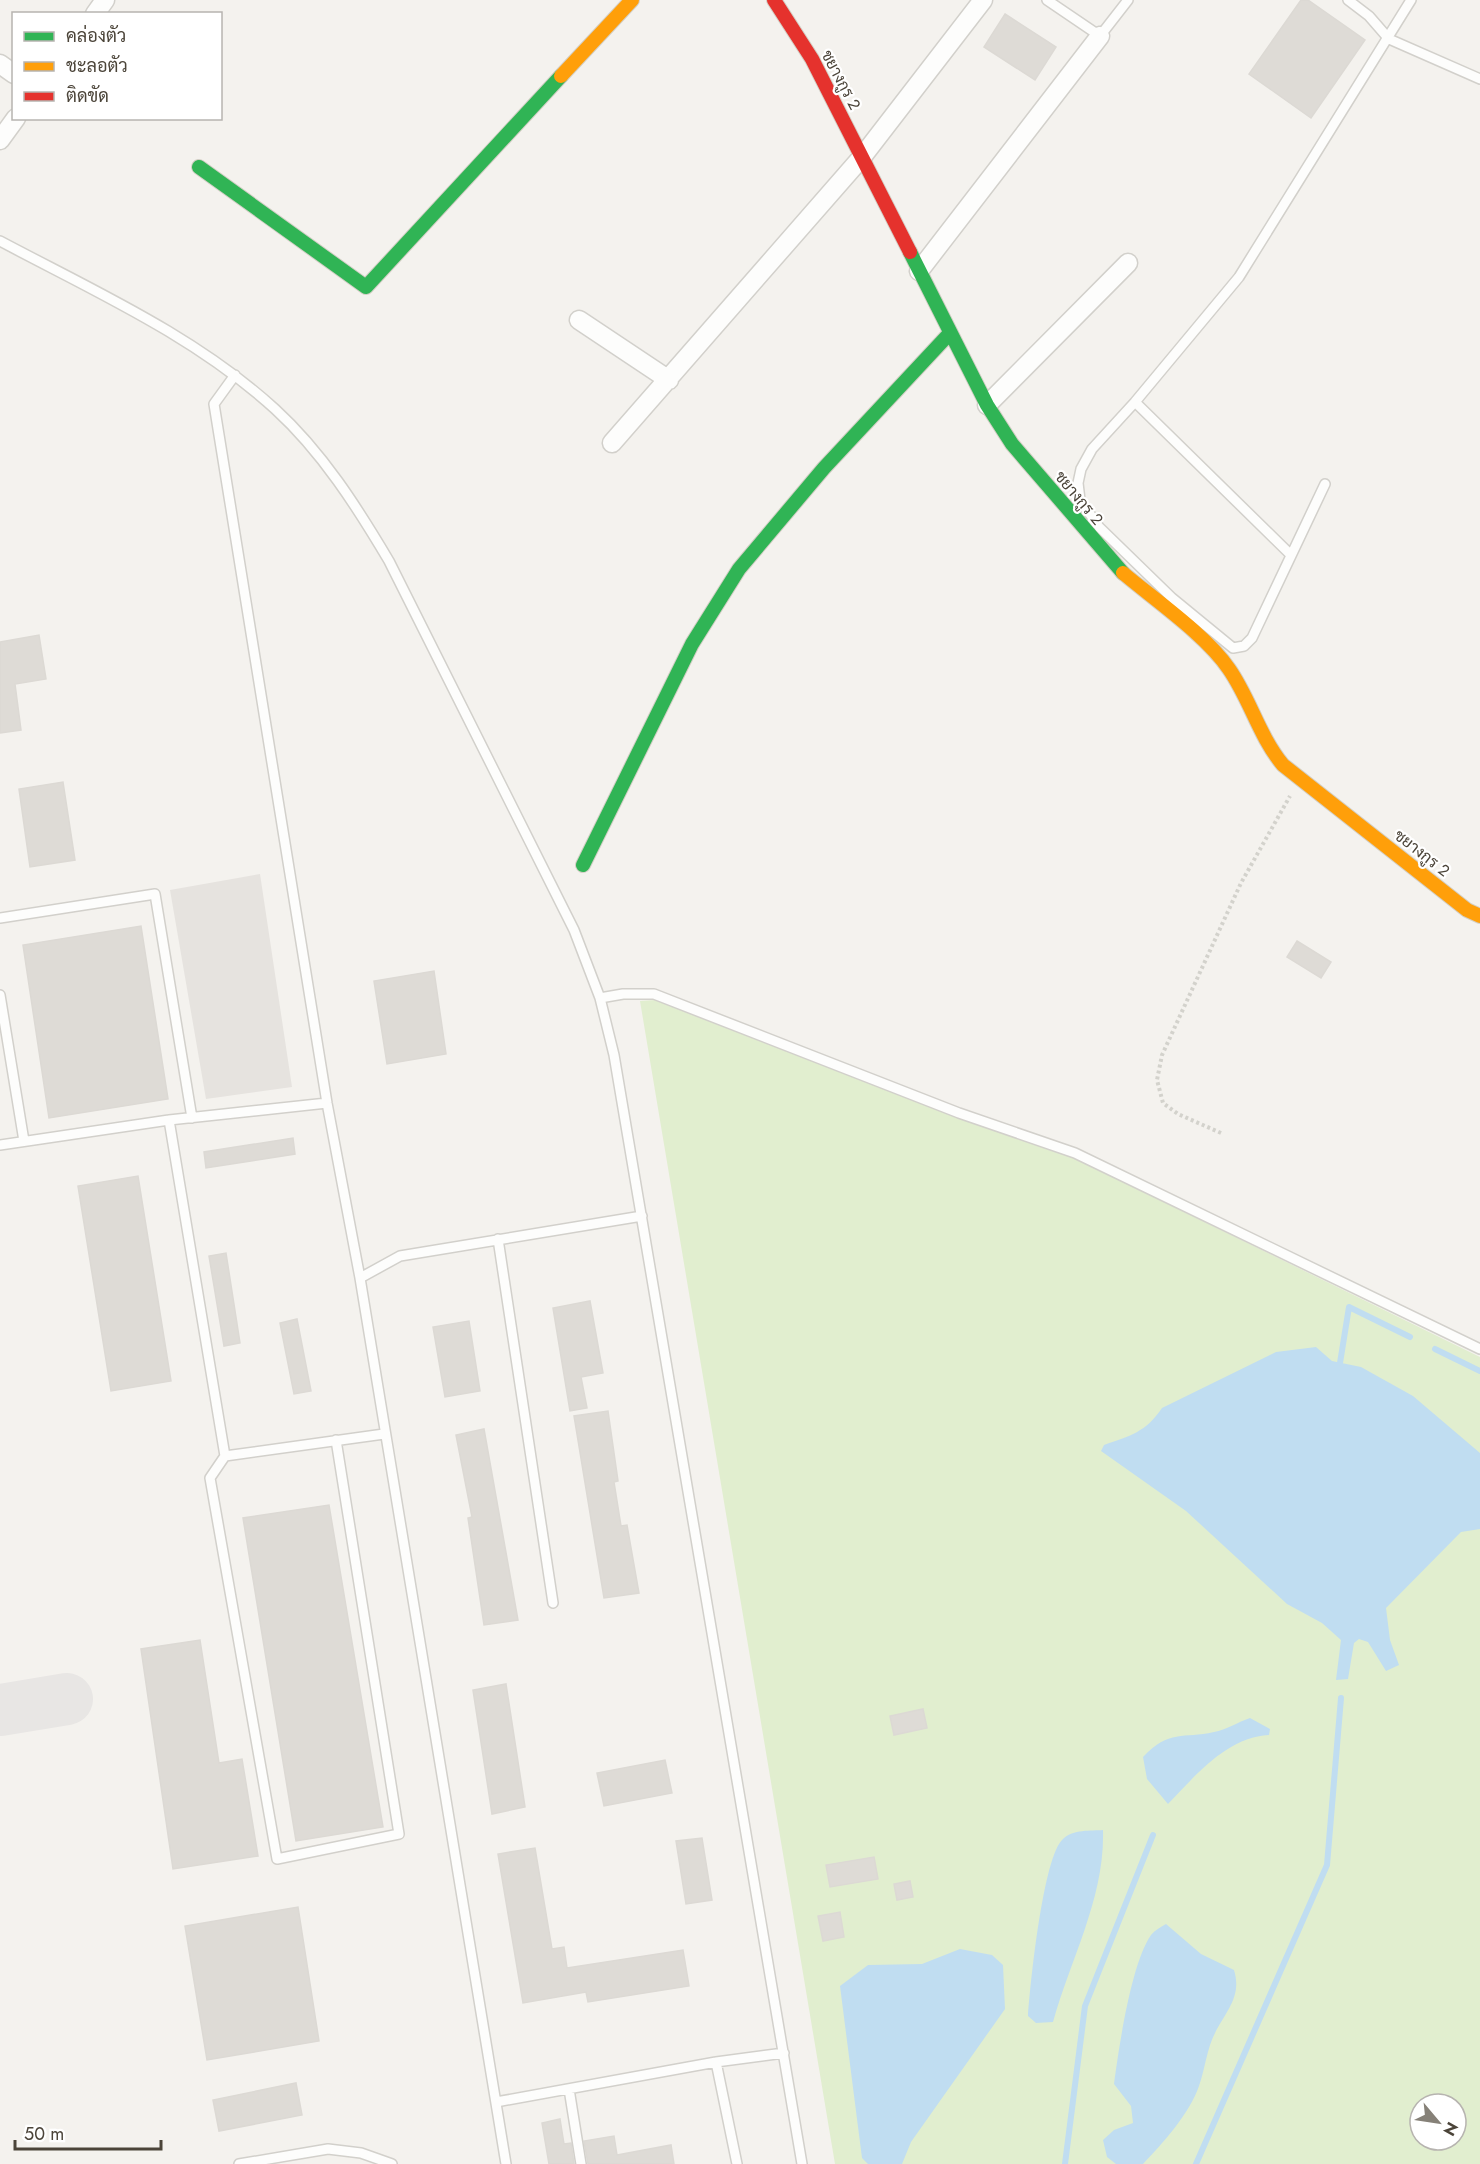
<svg xmlns="http://www.w3.org/2000/svg" width="1480" height="2164" viewBox="0 0 1480 2164" font-family="Jost,Sarabun,sans-serif">
  <style>
    .green { fill: #e1eecf; fill-rule: evenodd }
    .parking { fill: #e6e3df }
    .water { fill: #c0ddf1 }
    .lines { fill: none; stroke-linecap: round; stroke-linejoin: round }
    .stream { stroke: #c0ddf1; stroke-width: 6 }
    .taxiway { stroke: #e8e6e4; stroke-width: 52 }
    .building { fill: #dedbd6; stroke: #dcd9d4; stroke-width: 1.5 }
    .lane-casing { stroke: #d2d0cb; stroke-width: 12 }
    .street-casing { stroke: #d2d0cb; stroke-width: 21 }
    .fast-casing { stroke: #d3cfc5; stroke-width: 16 }
    .slow-casing { stroke: #d3cfc5; stroke-width: 16 }
    .jam-casing { stroke: #d3cfc5; stroke-width: 16 }
    .path { stroke: #d3d2cc; stroke-width: 4; stroke-dasharray: 3 3; stroke-linecap: butt }
    .lane { stroke: #fdfdfc; stroke-width: 9 }
    .street { stroke: #fdfdfc; stroke-width: 18 }
    .fast { stroke: #30b455; stroke-width: 14 }
    .slow { stroke: #ff9f0a; stroke-width: 14 }
    .jam { stroke: #e5322d; stroke-width: 14 }
    .labels { text-anchor: middle; dominant-baseline: central; stroke-width: 4.5; stroke-linejoin: round; paint-order: stroke }
    .street-label { font-size: 16px; fill: #4b4439; stroke: #fff }
  </style>
  <rect width="100%" height="100%" fill="#f4f2ee"/>
  <!-- green -->
  <path class="green" d="M655,1000l305,119 114,39 406,199v807h-645l-195,-1163zM1420,2104h36v36h-36z"/>
  <!-- parking -->
  <path class="parking" d="M260,874l32,213 -86,12 -36,-209z"/>
  <!-- water -->
  <path class="water" d="M1316,1347l16,14 29,6 52,29 67,57v76l-19,3 -75,76 4,32 9,25 -13,6 -18,-29 -9,-3 -5,4 -6,36 -12,1 5,-40 -19,-17 -35,-19 -101,-93 -85,-60 3,-6c26,-9 42,-13 58,-37l114,-56z
    M1250,1718l20,11 -1,6c-42,2 -74,41 -101,69l-21,-25 -4,-22c26,-28 40,-18 71,-25 12,-2 24,-10 36,-14z
    M1103,1830c2,67 -32,128 -50,192l-17,1 -8,-7c2,-30 15,-160 35,-177 10,-10 28,-8 40,-9z
    M1166,1924l35,30 33,16c8,26 -7,40 -19,63 -8,15 -10,36 -16,53 -9,27 -37,58 -56,78h-27l-9,-7 -4,-17 11,-10 19,-7 -2,-17 -17,-22c5,-37 17,-120 37,-149 4,-5 10,-8 15,-11z
    M960,1949l32,6 11,10 2,44 -94,133 -9,22h-34l-6,-6 -22,-172 28,-21 54,-1z"/>
  <g class="lines">
    <!-- stream -->
    <path class="stream" d="M1435,1349l45,22
      M1340,1363l9,-56 61,30
      M1065,2164l20,-158 68,-171
      M1196,2164l131,-299 14,-167"/>
    <!-- taxiway -->
    <path class="taxiway" d="M0,1710l67,-11"/>
  </g>
  <!-- building -->
  <path class="building" d="M1301,0h7l57,40 -54,78 -62,-44z
    M1005,14l51,33 -21,33 -51,-33z
    M39,635l7,44 -31,5 6,46 -21,3v-91z
    M63,782l12,78 -45,7 -11,-78z
    M141,926l27,173 -119,19 -26,-173z
    M1297,941l34,21 -10,16 -34,-21z
    M434,971l12,83 -59,10 -13,-83z
    M293,1138l2,16 -89,14 -2,-16z
    M138,1176l33,205 -60,10 -33,-205z
    M226,1253l14,90 -16,3 -15,-90z
    M590,1301l13,72 -22,4 6,31 -17,3 -17,-103z
    M297,1319l14,72 -17,3 -14,-71z
    M469,1321l11,70 -35,6 -12,-70z
    M608,1411l10,70 -4,1 7,44 6,-1 12,68 -35,5 -30,-182z
    M484,1429l34,191 -34,5 -16,-107 4,-1 -16,-82z
    M329,1505l54,322 -87,14 -53,-323z
    M200,1640l19,123 23,-4 16,97 -85,13 -32,-220z
    M506,1684l19,123 -33,7 -19,-124z
    M923,1709l4,19 -33,7 -4,-19z
    M665,1760l7,33 -68,13 -7,-33z
    M702,1838l10,62 -26,4 -10,-63z
    M535,1848l17,101 12,-2 3,21 116,-18 6,36 -101,16 -2,-10 -63,11 -25,-149z
    M874,1857l4,22 -48,8 -4,-22z
    M910,1881l3,16 -16,3 -3,-16z
    M298,1907l21,134 -112,19 -22,-134z
    M840,1912l4,25 -21,4 -5,-25z
    M296,2083l6,32 -83,16 -6,-31z
    M560,2119l4,25 7,-1 3,21h-25l-7,-41z
    M614,2136l3,19 54,-10 3,19h-86l-4,-23z"/>
  <g class="lines">
    <!-- lane casing -->
    <g class="lane-casing">
      <path id="lane" d="M1047,0l53,36 28,-36
        M1348,0l21,16 20,23 91,40
        M0,241c94,50 195,95 275,168 47,43 82,98 114,152l185,369 26,68 14,57 188,1109
        M235,375l-21,29 113,699 33,175
        M1135,402l-43,47 -11,20 -3,14 2,17 19,27 73,71 61,50 11,-2 8,-8 73,-154
        M1291,555l-156,-153 104,-125 172,-277
        M0,918l155,-24 37,224
        M0,995l24,146
        M600,998l23,-4h31l305,119 116,40 405,196
        M169,1120l56,336
        M0,1145l169,-25 158,-17
        M498,1239l55,364
        M336,1440l63,394 -122,25 -67,-381 15,-22 159,-22
        M716,2062l21,102
        M569,2089l12,75
        M496,2102l220,-40 68,-9
        M239,2164l89,-15 33,4 31,11
        M506,2164l-146,-886 40,-22 242,-40"/>
    </g>
    <!-- street casing -->
    <g class="street-casing">
      <path id="street" d="M95,14l10,-14
        M0,64l14,10
        M0,140l16,-22
        M919,271l181,-235
        M579,320l90,60
        M987,405l141,-142
        M612,443l250,-286 121,-157"/>
    </g>
    <!-- fast casing -->
    <g class="fast-casing">
      <path id="fast" d="M199,167l167,120 195,-211
        M910,252l77,153 25,39 111,129
        M583,865l109,-221 47,-75 85,-101 126,-135"/>
    </g>
    <!-- slow casing -->
    <g class="slow-casing">
      <path id="slow" d="M561,76l71,-76
        M1123,573c32,27 83,62 106,96 21,30 30,67 54,96l184,145 13,6"/>
    </g>
    <!-- jam casing -->
    <g class="jam-casing">
      <path id="jam" d="M774,0l38,59 98,193"/>
    </g>
    <!-- path -->
    <path class="path" d="M1221,1133l-43,-19 -15,-11 -6,-23 5,-25 79,-172 49,-87"/>
    <!-- lane -->
    <use href="#lane" class="lane"/>
    <!-- street -->
    <use href="#street" class="street"/>
    <!-- fast -->
    <use href="#fast" class="fast"/>
    <!-- slow -->
    <use href="#slow" class="slow"/>
    <!-- jam -->
    <use href="#jam" class="jam"/>
  </g>
  <g class="labels">
    <!-- street labels -->
    <g class="street-label">
      <text transform="translate(841 80) rotate(62)">ชยางกูร 2</text>
      <text transform="translate(1079 498) rotate(50)">ชยางกูร 2</text>
      <text transform="translate(1422 853) rotate(38)">ชยางกูร 2</text>
    </g>
  </g>
  <!-- legend -->
  <rect x="12" y="12" width="210" height="108" fill="#ffffff" stroke="#b7b4b0" stroke-width="1.5"/>
  <rect x="24" y="32" width="30" height="9" fill="#30b455" stroke="#b7b4b0" stroke-width="1.5"/>
  <text x="66" y="42" font-size="18" fill="#4b4439">คล่องตัว</text>
  <rect x="24" y="62" width="30" height="9" fill="#ff9f0a" stroke="#b7b4b0" stroke-width="1.5"/>
  <text x="66" y="72" font-size="18" fill="#4b4439">ชะลอตัว</text>
  <rect x="24" y="92" width="30" height="9" fill="#e5322d" stroke="#b7b4b0" stroke-width="1.5"/>
  <text x="66" y="102" font-size="18" fill="#4b4439">ติดขัด</text>
  <!-- north arrow -->
  <g transform="translate(1438 2122) rotate(119)"><circle r="28" fill="#ffffff" stroke="#b7b4b0" stroke-width="1.5"/>
  <path d="M0-4.5L10 22L0 15L-10 22Z" fill="#868178"/>
  <text y="-9" font-size="16" font-weight="bold" text-anchor="middle" fill="#4b4439">N</text>
  </g>
  <!-- scale -->
  <path d="M15 2140v9h146v-9" fill="none" stroke="#4b4439" stroke-width="3"/>
  <text x="24" y="2140" font-size="18" fill="#4b4439" stroke="#ffffff" stroke-width="4.5" paint-order="stroke">50 m</text>
</svg>
